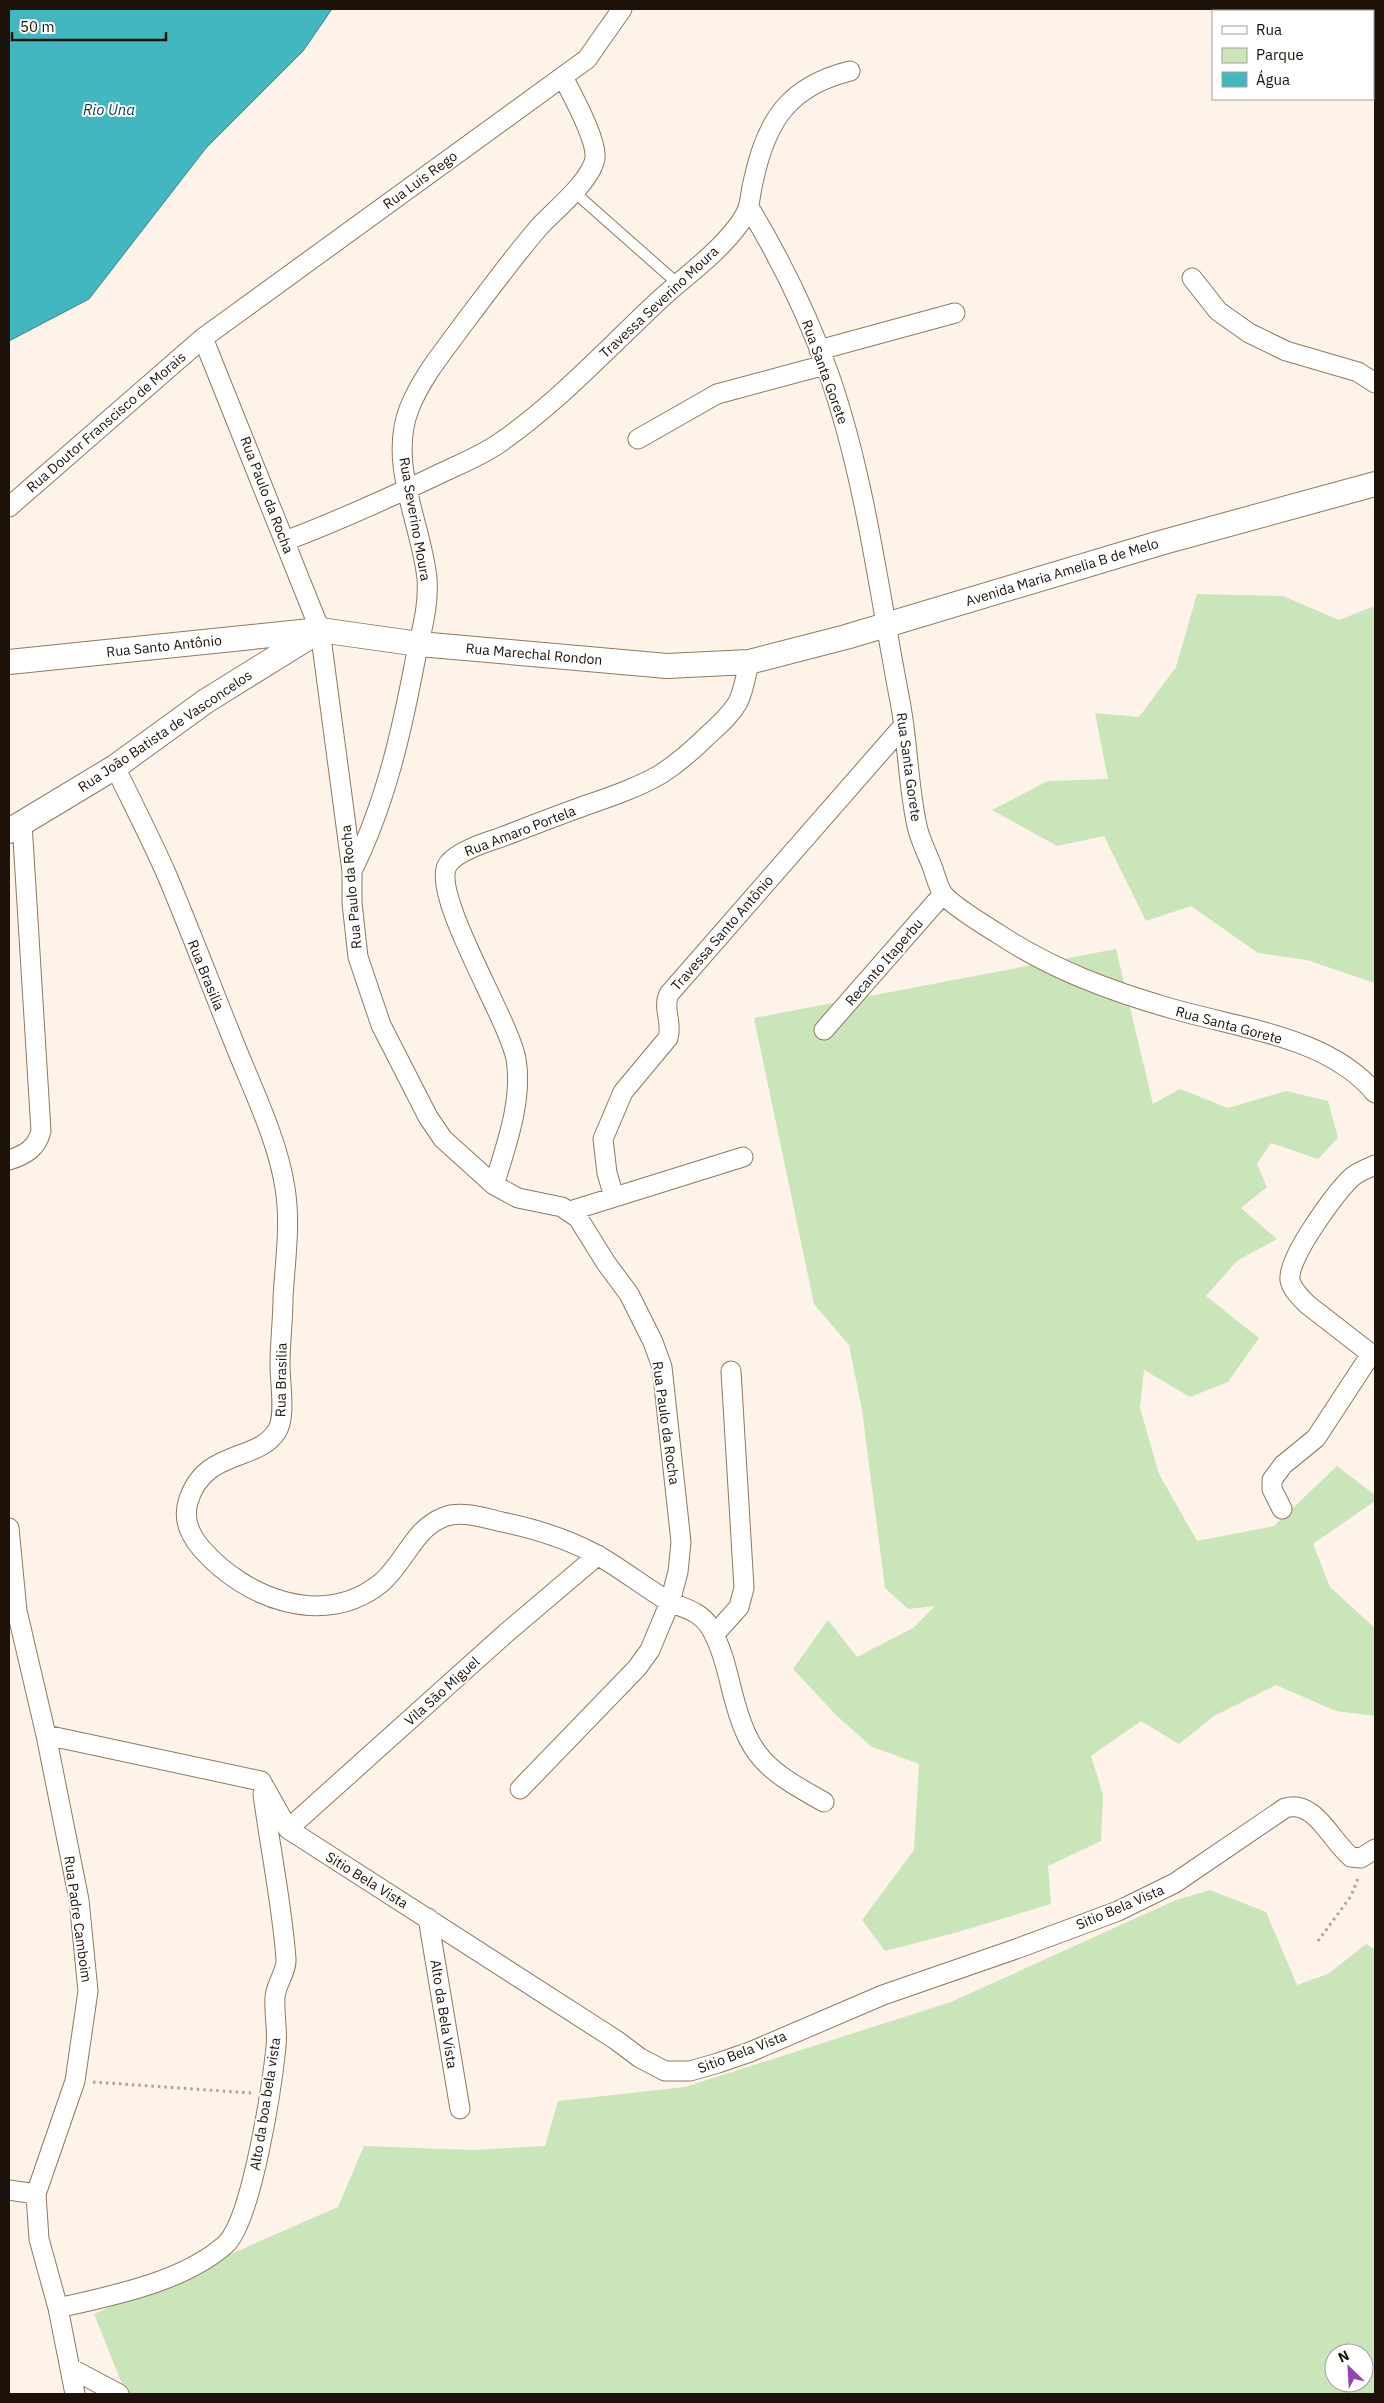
<svg xmlns="http://www.w3.org/2000/svg" width="1384" height="2403" viewBox="0 0 1384 2403" font-family="'IBM Plex Sans',sans-serif">
  <style>
    .green { fill: #cae5ba; fill-rule: evenodd }
    .water { fill: #42b7c0; stroke: #378689 }
    .lines { fill: none; stroke-linecap: round; stroke-linejoin: round }
    .service-casing { stroke: #917860; stroke-width: 12 }
    .minor-casing { stroke: #917860; stroke-width: 21 }
    .tertiary-casing { stroke: #917860; stroke-width: 26 }
    .path { stroke: #aea399; stroke-width: 3; stroke-dasharray: 2.5 4; stroke-linecap: butt }
    .service { stroke: #fff; stroke-width: 10 }
    .minor { stroke: #fff; stroke-width: 19 }
    .tertiary { stroke: #fff; stroke-width: 24 }
    .labels { text-anchor: middle; dominant-baseline: central; stroke-width: 4; stroke-linejoin: round; paint-order: stroke }
    .street-label { font-size: 14px; fill: #1c1209; stroke: #fff }
    .water-label { font-size: 15px; font-style: italic; fill: #063e42; stroke: #fff }
  </style>
  <rect width="100%" height="100%" fill="#fef3e8"/>
  <!-- green -->
  <path class="green" d="M1197,594l86,2 56,24 36,-14v377l-68,-23 -49,-7 -67,-47 -45,15 -42,-85 -47,10 -65,-36 56,-29 60,-2 -13,-66 44,4 37,-50z
    M1116,949l37,155 27,-15 48,19 58,-17 42,10 10,37 -20,21 -47,-16 -14,21 10,23 -26,21 36,31 -39,21 -32,36 53,42 -31,44 -38,15 -46,-27 -4,38 19,66 38,67 77,-15 63,-60 38,29v6l-62,43 17,43 45,41v88l-39,-5 -60,-26 -62,31 -35,28 -38,-23 -50,35 12,39 -2,46 -53,25 3,38 -93,28 -73,19 -23,-31 52,-70 5,-86 -47,-17 -36,-32 -43,-46 35,-49 29,37 56,-29 22,-22 -27,3 -23,-21 -23,-178 -13,-65 -35,-41 -60,-286z
    M1210,1890l56,22 31,73 31,-11 38,-30 9,5v445h-1249l-32,-80 244,-107 26,-61 108,4 73,-4 13,-45 127,-14 266,-85 225,-102zM1334,2353h30v30h-30z"/>
  <!-- water -->
  <path class="water" d="M9,9h323l-29,42 -97,97 -117,151 -80,42z"/>
  <g class="lines">
    <!-- service casing -->
    <g class="service-casing">
      <path id="service" d="M573,191l104,92"/>
    </g>
    <!-- minor casing -->
    <g class="minor-casing">
      <path id="minor" d="M750,209c32,53 59,109 80,168 36,105 49,216 70,324 8,42 8,84 17,125 3,14 10,27 15,40 3,8 6,21 11,28 9,11 41,31 54,39 54,36 113,58 176,76 66,19 156,28 202,84
        M1192,278l26,33 31,22 37,18 72,21 17,11
        M203,338l117,292 32,241v32l6,54 23,68 47,92 15,22 51,46 24,13 44,9 16,11 28,45 23,31 24,48 9,25 19,175 -3,30 -8,30 -20,48 -13,18 -117,121
        M819,350l136,-37
        M638,439l79,-45 108,-29
        M9,507l194,-169 384,-279 35,-50
        M285,541c51,-19 99,-41 148,-64 22,-11 44,-19 65,-33 57,-39 105,-91 155,-138 27,-26 61,-49 84,-79 16,-21 11,-26 17,-49 13,-59 36,-92 96,-107
        M115,767c17,35 35,70 51,106 24,57 46,115 69,172 18,45 43,96 50,143 6,37 0,73 -2,110 0,22 -3,44 -3,67 0,18 6,52 -3,66 -20,32 -73,17 -89,71 -5,17 2,33 13,46 44,51 123,81 180,35 24,-20 32,-54 63,-66 17,-7 41,1 58,5 34,7 66,17 95,33 25,14 47,32 71,46 16,8 31,9 42,26 11,18 17,43 22,64 17,67 33,78 92,111
        M352,871c34,-68 50,-141 64,-215 6,-27 13,-51 11,-78 -6,-55 -39,-114 -18,-169 11,-28 29,-51 47,-75 27,-36 54,-73 84,-108 15,-16 52,-46 55,-68 2,-19 -23,-63 -32,-81
        M824,1030l119,-136
        M9,1160c16,-5 28,-12 32,-29l-19,-308
        M1375,1165c-8,4 -17,6 -24,13 -16,16 -64,80 -61,102 2,10 11,18 18,25l67,52
        M494,1185c12,-39 29,-85 22,-126 -7,-39 -84,-162 -69,-193 6,-13 39,-24 52,-28 29,-11 57,-22 85,-32 26,-9 53,-18 77,-32 17,-11 32,-24 46,-38 11,-10 23,-20 31,-34 6,-12 8,-27 11,-40
        M614,1197l-7,-24 -4,-34 20,-47 45,-54c5,-16 -6,-29 1,-44l235,-269
        M570,1211l173,-54
        M1282,1509l-10,-20v-9l11,-15 33,-27 55,-84
        M9,1528l8,83 29,124 33,165 9,91 -13,90 -39,113 3,45 19,69 17,86
        M714,1635l25,-28 5,-19 -13,-217
        M46,1735l215,46 27,48 328,211 24,18 25,13h25l28,-8 32,-11 133,-57 133,-46 102,-38 57,-28 110,-75c30,-9 46,33 66,49l10,1 14,-9
        M288,1829l217,-195 93,-79
        M428,1918l32,191
        M9,2190l27,4
        M58,2308c53,-12 126,-26 168,-64 26,-25 46,-158 50,-197 2,-16 -2,-32 -1,-49 0,-13 12,-26 11,-39 -4,-55 -16,-111 -23,-165
        M70,2368l49,26"/>
    </g>
    <!-- tertiary casing -->
    <g class="tertiary-casing">
      <path id="tertiary" d="M9,662l311,-32 99,14 248,22 82,-4 97,-25 314,-94 215,-59
        M9,831l106,-64 91,-66 108,-67"/>
    </g>
    <!-- path -->
    <path class="path" d="M1318,1941l33,-45 8,-20
      M93,2082l158,11"/>
    <!-- service -->
    <use href="#service" class="service"/>
    <!-- minor -->
    <use href="#minor" class="minor"/>
    <!-- tertiary -->
    <use href="#tertiary" class="tertiary"/>
  </g>
  <g class="labels">
    <!-- street labels -->
    <g class="street-label">
      <text transform="translate(420 180) rotate(-36)">Rua Luis Rego</text>
      <text transform="translate(659 302) rotate(-43)">Travessa Severino Moura</text>
      <text transform="translate(825 372) rotate(70)">Rua Santa Gorete</text>
      <text transform="translate(106 422) rotate(-41)">Rua Doutor Franscisco de Morais</text>
      <text transform="translate(267 495) rotate(69)">Rua Paulo da Rocha</text>
      <text transform="translate(415 519) rotate(80)">Rua Severino Moura</text>
      <text transform="translate(1062 572) rotate(-17)">Avenida Maria Amelia B de Melo</text>
      <text transform="translate(164 646) rotate(-6)">Rua Santo Antônio</text>
      <text transform="translate(534 654) rotate(5)">Rua Marechal Rondon</text>
      <text transform="translate(165 731) rotate(-34)">Rua João Batista de Vasconcelos</text>
      <text transform="translate(909 767) rotate(82)">Rua Santa Gorete</text>
      <text transform="translate(520 831) rotate(-21)">Rua Amaro Portela</text>
      <text transform="translate(351 887) rotate(-95)">Rua Paulo da Rocha</text>
      <text transform="translate(722 933) rotate(-49)">Travessa Santo Antônio</text>
      <text transform="translate(884 962) rotate(-49)">Recanto Itaperbu</text>
      <text transform="translate(206 975) rotate(68)">Rua Brasilia</text>
      <text transform="translate(1229 1025) rotate(15)">Rua Santa Gorete</text>
      <text transform="translate(281 1380) rotate(-89)">Rua Brasilia</text>
      <text transform="translate(666 1423) rotate(82)">Rua Paulo da Rocha</text>
      <text transform="translate(442 1691) rotate(-42)">Vila São Miguel</text>
      <text transform="translate(367 1880) rotate(32)">Sitio Bela Vista</text>
      <text transform="translate(1120 1907) rotate(-23)">Sitio Bela Vista</text>
      <text transform="translate(78 1919) rotate(82)">Rua Padre Camboim</text>
      <text transform="translate(444 2014) rotate(81)">Alto da Bela Vista</text>
      <text transform="translate(742 2052) rotate(-21)">Sitio Bela Vista</text>
      <text transform="translate(265 2104) rotate(-81)">Alto da boa bela vista</text>
    </g>
    <!-- water labels -->
    <g class="water-label">
      <text x="109" y="109">Rio Una</text>
    </g>
  </g>
  <!-- border -->
  <rect width="1384" height="2403" fill="none" stroke="#1c1209" stroke-width="20"/>
  <!-- legend -->
  <rect x="1212" y="10" width="162" height="90" fill="#ffffff" stroke="#a4a09d"/>
  <rect x="1222" y="26" width="25" height="8" fill="#ffffff" stroke="#a4a09d"/>
  <text x="1256" y="35" font-size="15" fill="#1c1209">Rua</text>
  <rect x="1222" y="48" width="25" height="15" fill="#cae5ba" stroke="#a4a09d"/>
  <text x="1256" y="60" font-size="15" fill="#1c1209">Parque</text>
  <rect x="1222" y="72" width="25" height="15" fill="#42b7c0" stroke="#a4a09d"/>
  <text x="1256" y="85" font-size="15" fill="#1c1209">Água</text>
  <!-- north arrow -->
  <g transform="translate(1349 2368) rotate(335)"><circle r="24" fill="#ffffff" stroke="#a4a09d"/>
  <path d="M0-4L9 19L0 12L-9 19Z" fill="#9242b2"/>
  <text y="-8" font-size="14" font-weight="bold" text-anchor="middle" fill="#1c1209">N</text>
  </g>
  <!-- scale -->
  <path d="M12 32v8h154v-8" fill="none" stroke="#1c1209" stroke-width="2.5"/>
  <text x="20" y="32" font-size="15" fill="#1c1209" stroke="#ffffff" stroke-width="4" paint-order="stroke">50 m</text>
</svg>
